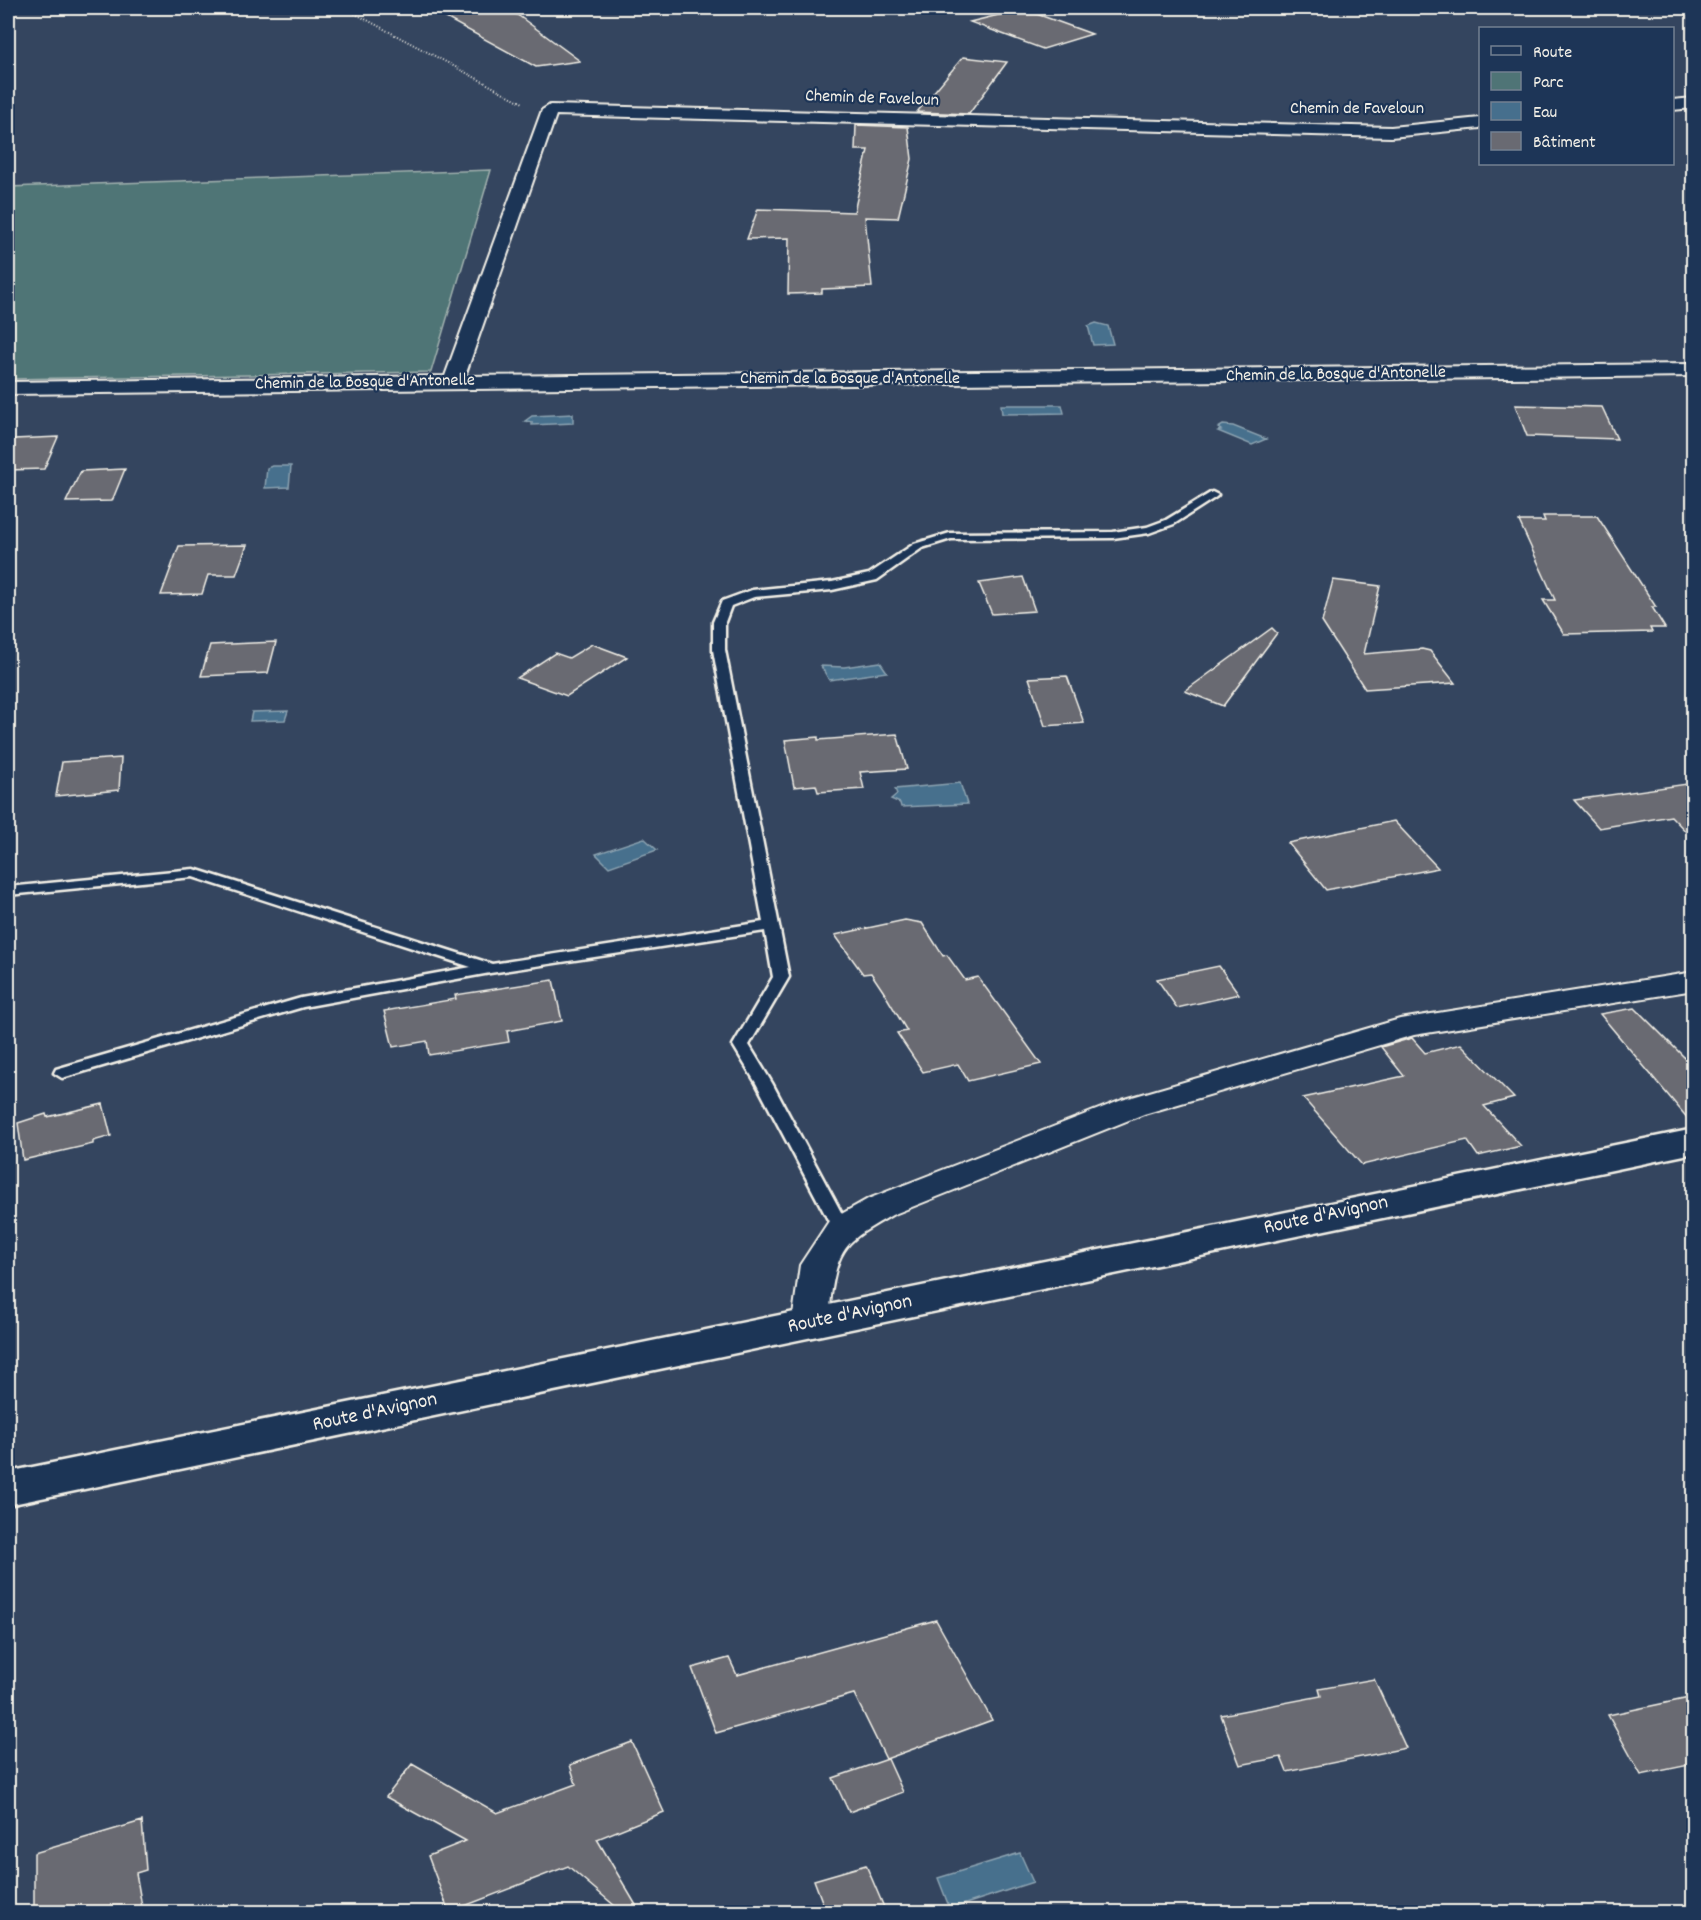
<svg xmlns="http://www.w3.org/2000/svg" width="1701" height="1920" viewBox="0 0 1701 1920" font-family="Dekko,sans-serif">
  <style>
    .green { fill: #4f7476; stroke: #a2b2af; stroke-width: 1.5 }
    .water { fill: #466f8d; stroke: #8ca3b1; stroke-width: 1.5 }
    .building { fill: #696a72; stroke: #f4f1e8; stroke-width: 1.5 }
    .lines { fill: none; stroke-linecap: round; stroke-linejoin: round }
    .service-casing { stroke: #f4f1e8; stroke-width: 5 }
    .minor-casing { stroke: #f4f1e8; stroke-width: 4 }
    .primary-casing { stroke: #f4f1e8; stroke-width: 5 }
    .path { stroke: #f4f1e8; stroke-width: 2; stroke-dasharray: 1 2; stroke-linecap: butt }
    .service { fill: #1d3557; fill-rule: evenodd }
    .minor { fill: #1d3557; fill-rule: evenodd }
    .primary { fill: #1d3557; fill-rule: evenodd }
    .labels { text-anchor: middle; dominant-baseline: central; stroke-width: 4.5; stroke-linejoin: round; paint-order: stroke }
    .far-street-label { font-size: 18px; fill: #f4f1e8; stroke: #1d3557 }
    .street-label { font-size: 21px; fill: #f4f1e8; stroke: #1d3557 }
  </style>
  <rect width="100%" height="100%" fill="#34455f"/>
  <filter id="ink" filterUnits="userSpaceOnUse"><feTurbulence type="fractalNoise" baseFrequency=".0167" numOctaves="2"/><feDisplacementMap in="SourceGraphic" scale="12" xChannelSelector="R" yChannelSelector="G"/><feConvolveMatrix kernelMatrix="1 2 1 2 8 2 1 2 1" color-interpolation-filters="sRGB"/></filter>
  <g filter="url(#ink)">
    <!-- green -->
    <path class="green" d="M491,170l-60,202 -423,7v-192z"/>
    <!-- water -->
    <path class="water" d="M1096,323l12,3 5,18 -20,1 -5,-19z
      M1001,405h61l2,8 -62,1z
      M573,414v9l-41,2v-3l-7,-1 7,-5z
      M1223,425l10,1 33,13 -14,6 -34,-14 3,-1 -3,-2z
      M272,466h19l-2,21 -24,1 2,-20z
      M880,662l7,10 -58,8 -8,-14 23,1z
      M288,711l-3,9 -35,1 2,-9z
      M960,783l7,21 -66,3 -1,-4 -9,-4 6,-5 -2,-5z
      M644,838l13,12 -48,17 -13,-13z
      M1020,1853l13,29 -83,27 -12,-31z"/>
    <!-- building -->
    <path class="building" d="M506,8l13,8 61,45 -44,6 -92,-50z
      M1023,9l69,25 -49,15 -73,-27z
      M963,57l44,5 -38,52 -52,-2z
      M856,125l52,2 4,32 -14,59 -33,-1 7,70 -50,2v4l-34,1 1,-56 -42,1 11,-30 96,3 14,-62h-13z
      M1515,405l87,2 15,32 -90,-3z
      M58,437l-14,32 -36,1v-16l6,-15z
      M125,469l-13,32 -46,1 15,-31z
      M1543,516h54l59,91h-4l13,21h-15l2,4 -88,2 -21,-34h12l-36,-79h26z
      M247,545l-11,30h-28l-6,19 -41,1 18,-49z
      M1023,577l12,34 -43,3 -13,-31z
      M1333,580l47,6 -16,68 58,-5 8,2 25,32 -90,6 -43,-67z
      M1272,628l5,5 -54,73 -38,-15z
      M276,642l-8,31 -67,3 9,-31z
      M592,644l35,13 -60,39 -50,-18 38,-25 14,5z
      M1067,676l17,47 -39,3 -16,-48z
      M897,734l10,35 -47,3 4,17 -46,3 -2,-7 -22,2 -9,-47 33,-3v3z
      M121,758l-2,32 -63,6 6,-34z
      M1694,783v57l-23,-24 -72,12 -25,-28z
      M1394,821l44,47 -112,22 -38,-47z
      M905,920l17,3 21,33 4,-1 18,25 13,-3 63,87 -73,17 -10,-17 -35,8 -26,-39 10,-2 -24,-40 -12,-18 -8,1 -28,-39z
      M1219,966l20,28 -62,14 -20,-29z
      M553,980l9,41 -55,10 2,11 -80,13 -2,-14 -34,6 -9,-36 72,-12 -1,-4z
      M1635,1008l59,59v59l-94,-112z
      M1412,1038l13,15 36,-9 53,54 -30,8 37,40 -43,10 -11,-16 -105,25 -59,-67 101,-22 -23,-29z
      M103,1104l8,32 -18,5v3l-70,16 -5,-37 28,-9 1,3z
      M936,1620l56,100 -106,39 -32,-65 -138,39 -24,-65 37,-10 8,17z
      M1374,1679l32,69 -119,24 -6,-15 -41,8 -19,-50 100,-19 -2,-7z
      M1694,1697v67l-53,11 -33,-60z
      M632,1742l32,70 -67,27 43,73h-18l-54,-46 -119,46 -21,-56 38,-15 -80,-44 26,-33 85,49 79,-29 -6,-19z
      M888,1759l15,33 -54,20 -16,-34z
      M142,1821l4,49 -10,3 7,39h-109v-59z
      M866,1865l20,47h-60l-12,-32z"/>
    <g class="lines">
      <!-- service casing -->
      <g class="service-casing">
        <path id="service" d="M1212,492l6,3 -2,2 -42,27 -25,9 -36,5 -162,1 -29,9 -45,32 -45,10 -78,7 -23,9 -6,16v28l64,327 -40,68 23,38 78,146 -3,4h-12l-79,-150 -23,-38 40,-68 -8,-46 -275,42 -187,34 -241,71 -8,-5 2,-4 245,-71 170,-31 -278,-90 -185,18v-8l186,-18 298,95 271,-42 -50,-272v-28l9,-21 30,-11 80,-8 37,-8 45,-30 36,-11 163,-1 34,-5 19,-7z"/>
      </g>
      <!-- minor casing -->
      <g class="minor-casing">
        <path id="minor" d="M1694,98v10l-22,2v-10z
          M550,105l841,22 89,-9v10l-89,9 -835,-22 -91,261 1229,-12v12l-1686,18v-12l437,-6 97,-266z
          M1694,972v18l-280,45 -270,79 -252,101c-43,25 -54,29 -61,81 -1,13 -2,25 -8,36l-13,4 -13,-4 -5,-9 8,-58 29,-44 39,-22 254,-99 278,-81z"/>
      </g>
      <!-- primary casing -->
      <g class="primary-casing">
        <path id="primary" d="M1694,1129v24l-1686,352v-33z"/>
      </g>
      <!-- path -->
      <path class="path" d="M352,12l171,91"/>
      <!-- service -->
      <use href="#service" class="service"/>
      <!-- minor -->
      <use href="#minor" class="minor"/>
      <!-- primary -->
      <use href="#primary" class="primary"/>
    </g>
  </g>
  <g class="labels">
    <!-- far-street labels -->
    <g class="far-street-label">
      <text transform="translate(872 99) rotate(2)">Chemin de Faveloun</text>
      <text x="1357" y="109">Chemin de Faveloun</text>
      <text transform="translate(1336 375) rotate(-1)">Chemin de la Bosque d'Antonelle</text>
      <text x="850" y="379">Chemin de la Bosque d'Antonelle</text>
      <text transform="translate(365 383) rotate(-1)">Chemin de la Bosque d'Antonelle</text>
    </g>
    <!-- street labels -->
    <g class="street-label">
      <text transform="translate(1326 1216) rotate(-12)">Route d'Avignon</text>
      <text transform="translate(850 1315) rotate(-12)">Route d'Avignon</text>
      <text transform="translate(375 1413) rotate(-12)">Route d'Avignon</text>
    </g>
  </g>
  <!-- margin -->
  <rect width="1701" height="1920" fill="none" stroke="#1d3557" stroke-width="30"/>
  <rect x="15" y="15" width="1671" height="1890" fill="none" stroke="#f4f1e8" stroke-width="2" filter="url(#ink)"/>
  <!-- legend -->
  <rect x="1479" y="27" width="195" height="138" fill="#1d3557" stroke="#738091" stroke-width="1.5"/>
  <rect x="1491" y="46" width="30" height="9" fill="#1d3557" stroke="#738091" stroke-width="1.5"/>
  <text x="1533" y="57" font-size="18" fill="#f4f1e8">Route</text>
  <rect x="1491" y="72" width="30" height="18" fill="#4f7476" stroke="#738091" stroke-width="1.5"/>
  <text x="1533" y="87" font-size="18" fill="#f4f1e8">Parc</text>
  <rect x="1491" y="102" width="30" height="18" fill="#466f8d" stroke="#738091" stroke-width="1.5"/>
  <text x="1533" y="117" font-size="18" fill="#f4f1e8">Eau</text>
  <rect x="1491" y="132" width="30" height="18" fill="#696a72" stroke="#738091" stroke-width="1.5"/>
  <text x="1533" y="147" font-size="18" fill="#f4f1e8">Bâtiment</text>
</svg>
